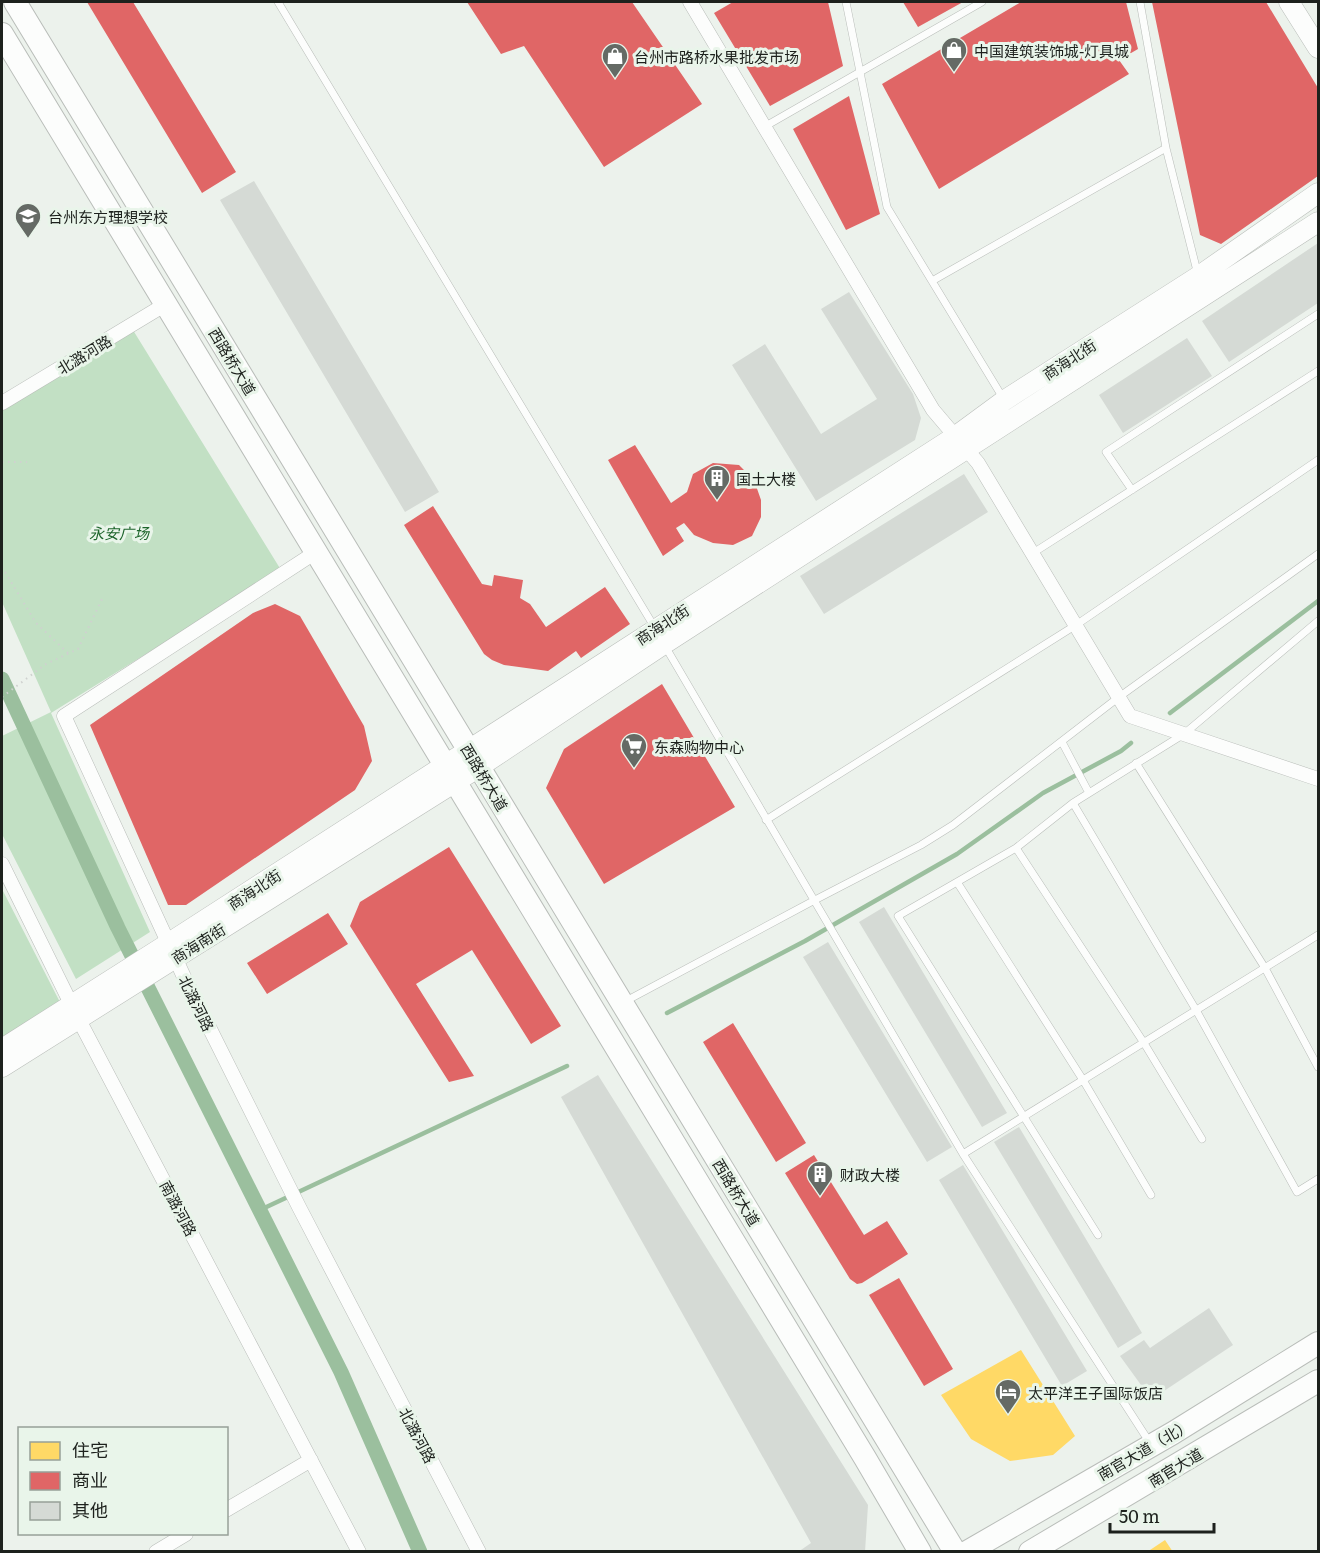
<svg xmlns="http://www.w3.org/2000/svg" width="1320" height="1553" viewBox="0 0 1320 1553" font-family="Literata,'Noto Sans SC',serif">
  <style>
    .green { fill: #c2e0c4 }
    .homes { fill: #ffd966 }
    .shops { fill: #e06666 }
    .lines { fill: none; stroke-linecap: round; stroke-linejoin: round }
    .stream { stroke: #9bbf9e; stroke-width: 4.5 }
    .canal { stroke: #9bbf9e; stroke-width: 15 }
    .building { fill: #d5dad5 }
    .lane-casing { stroke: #b9bdb9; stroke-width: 8 }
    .street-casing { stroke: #b9bdb9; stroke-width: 15 }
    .secondary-casing { stroke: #b9bdb9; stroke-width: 21 }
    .primary-casing { stroke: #b9bdb9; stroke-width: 24 }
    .path { stroke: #cfd1cf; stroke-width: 2; stroke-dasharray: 1.5 4.5; stroke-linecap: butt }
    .lane { stroke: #fcfdfc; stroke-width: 7 }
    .street { stroke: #fcfdfc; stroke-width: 14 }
    .secondary { stroke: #fcfdfc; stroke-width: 20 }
    .primary { stroke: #fcfdfc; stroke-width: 22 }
    .labels { text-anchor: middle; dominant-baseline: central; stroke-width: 6; stroke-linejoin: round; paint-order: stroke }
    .poi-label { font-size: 15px; fill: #1d211d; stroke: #e9f5ea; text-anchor: start }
    .street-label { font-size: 15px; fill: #1d211d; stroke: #e9f5ea }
    .park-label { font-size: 15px; font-style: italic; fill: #1e652c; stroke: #e9f5ea }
  </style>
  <rect width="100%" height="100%" fill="#ecf2ec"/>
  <!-- green -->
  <path class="green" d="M128,322l153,248 -230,143 99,219 -74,47 -74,-145v-98l49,-24 -49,-110v-203z
    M2,889l63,123 -63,39z"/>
  <!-- homes -->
  <path class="homes" d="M1021,1350l54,86 -22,19 -43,6 -39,-22 -30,-44z
    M1165,1540l8,12h-26z"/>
  <!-- shops -->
  <path class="shops" d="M87,2h46l103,170 -34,21z
    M467,2h165l70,102 -98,63 -80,-121 -23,8z
    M733,2h95l15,64 -73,40 -56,-93z
    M903,2h60l-45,25z
    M1021,2h105l12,47 -19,11 10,14 -190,115 -57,-105z
    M1152,2h114l52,86v88l-97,68 -21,-9z
    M849,96l31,118 -34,16 -53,-101z
    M635,445l36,58 16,-11 6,-18 20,-11 26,2 15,15 7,20v17l-9,19 -19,9 -20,-2 -19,-8 -10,-12 -8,5 8,13 -21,15 -55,-96z
    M433,506l49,78 10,2 2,-11 29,5 -3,18 10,6 16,23 59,-40 25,37 -49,34 -5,-7 -28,20 -44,-6 -12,-5 -8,-6 -80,-129z
    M275,604l25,12 64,110 8,35 -17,29 -169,115h-18l-78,-180 163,-112z
    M662,684l73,123 -131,77 -58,-96 18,-39z
    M449,847l112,179 -30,18 -59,-94 -56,34 58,92 -25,6 -99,-156 10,-24z
    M328,913l20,31 -81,50 -20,-31z
    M733,1023l73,120 -30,19 -73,-120z
    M814,1155l50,80 23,-14 21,33 -46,29 -5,1 -7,-5 -65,-106z
    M899,1278l54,91 -29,17 -55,-91z"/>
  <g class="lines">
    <!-- stream -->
    <path class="stream" d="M1170,713l148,-112
      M667,1013l138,-72 152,-87 86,-61 78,-42 10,-8
      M260,1210l307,-144"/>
    <!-- canal -->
    <path class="canal" d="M2,679l116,249 223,444 79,180"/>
  </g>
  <!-- building -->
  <path class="building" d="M254,181l185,311 -34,20 -185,-312z
    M1318,243v60l-89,59 -27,-41z
    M849,292l64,102 8,24 -6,22 -99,61 -84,-136 33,-21 56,90 56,-35 -56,-90z
    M1187,338l25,38 -89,57 -24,-38z
    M964,474l24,38 -164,102 -24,-38z
    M884,907l123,206 -25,14 -123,-205z
    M828,942l124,205 -25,15 -124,-205z
    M598,1075l270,430 -3,47h-67l13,-9 -250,-446z
    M1019,1127l123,206 -24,15 -124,-206z
    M963,1165l124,206 -25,15 -123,-206z
    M1209,1308l24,37 -75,50 -9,1 -29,-40 24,-16 6,8z"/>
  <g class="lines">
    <!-- lane casing -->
    <g class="lane-casing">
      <path id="lane" d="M278,2l377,626
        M846,2l41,205 116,191
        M1140,2l26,146 32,127
        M764,127l218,-125
        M932,281l234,-133
        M1132,490l-26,-38 212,-138
        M1033,553l285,-182
        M665,646l298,508 187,289
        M1062,742l27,51
        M1136,763l129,205 53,99
        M1073,803l123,207 101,182 21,-13
        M766,820l310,-195 242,-165
        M1016,848l128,195 58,96
        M957,882l126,198 68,115
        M624,1002l189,-101 108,-56 32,-20 166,-128 199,-143
        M963,1154l355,-219
        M1098,1235l-200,-319 118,-68 57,-45 111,-69 134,-113"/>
    </g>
    <!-- street casing -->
    <g class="street-casing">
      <path id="street" d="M690,2l243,408 45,53 152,253 188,63
        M2,403l164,-99
        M316,552l-252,164 120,261 115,230 180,345
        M2,864l76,154 281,534
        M226,1510l85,-50
        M156,1552l30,-18"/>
    </g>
    <!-- secondary casing -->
    <g class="secondary-casing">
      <path id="secondary" d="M1289,2l29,46
        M2,1049l167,-106 787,-507 49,-36 194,-124 119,-83
        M2,1067l477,-300 185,-123 654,-422"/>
    </g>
    <!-- primary casing -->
    <g class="primary-casing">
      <path id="primary" d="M15,2l940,1550
        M2,34l863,1424 55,94
        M967,1552l206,-119 145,-90
        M1030,1552l288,-171"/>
    </g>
    <!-- path -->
    <path class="path" d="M2,462h25
      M2,567l34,56 33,31
      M2,697l44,-33 32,-15 25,-52"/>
    <!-- lane -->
    <use href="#lane" class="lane"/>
    <!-- street -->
    <use href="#street" class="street"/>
    <!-- secondary -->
    <use href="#secondary" class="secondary"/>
    <!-- primary -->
    <use href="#primary" class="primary"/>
  </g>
  <!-- icons -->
  <defs>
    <g id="shop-pin" transform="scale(1.35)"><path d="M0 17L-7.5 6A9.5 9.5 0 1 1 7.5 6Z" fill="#656a65" stroke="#e9f5ea"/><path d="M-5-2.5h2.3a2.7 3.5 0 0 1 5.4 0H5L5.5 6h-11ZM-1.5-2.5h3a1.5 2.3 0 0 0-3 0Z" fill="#fff"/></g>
    <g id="school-pin" transform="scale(1.35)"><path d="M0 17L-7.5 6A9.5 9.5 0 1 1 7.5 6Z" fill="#656a65" stroke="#e9f5ea"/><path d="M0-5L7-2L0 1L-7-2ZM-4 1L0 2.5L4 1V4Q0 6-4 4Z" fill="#fff"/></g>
    <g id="building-pin" transform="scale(1.35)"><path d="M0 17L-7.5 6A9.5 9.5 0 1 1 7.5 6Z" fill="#656a65" stroke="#e9f5ea"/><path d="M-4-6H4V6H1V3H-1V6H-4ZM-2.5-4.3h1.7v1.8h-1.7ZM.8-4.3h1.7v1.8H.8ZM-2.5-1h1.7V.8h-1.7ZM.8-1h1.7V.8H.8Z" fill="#fff"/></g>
    <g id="supermarket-pin" transform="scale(1.35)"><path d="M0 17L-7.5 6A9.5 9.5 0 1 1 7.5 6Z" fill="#656a65" stroke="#e9f5ea"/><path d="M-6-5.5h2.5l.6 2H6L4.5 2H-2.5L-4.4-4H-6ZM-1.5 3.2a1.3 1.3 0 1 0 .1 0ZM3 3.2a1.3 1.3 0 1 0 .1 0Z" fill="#fff"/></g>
    <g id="hotel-pin" transform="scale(1.35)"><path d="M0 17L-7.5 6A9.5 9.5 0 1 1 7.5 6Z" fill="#656a65" stroke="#e9f5ea"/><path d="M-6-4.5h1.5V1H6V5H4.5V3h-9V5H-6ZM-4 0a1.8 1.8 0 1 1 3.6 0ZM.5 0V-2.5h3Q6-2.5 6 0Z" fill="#fff"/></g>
  </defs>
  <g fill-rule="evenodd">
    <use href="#shop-pin" x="954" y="50"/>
    <use href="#shop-pin" x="615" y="56"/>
    <use href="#school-pin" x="28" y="216"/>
    <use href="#building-pin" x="717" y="478"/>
    <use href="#supermarket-pin" x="634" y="746"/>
    <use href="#building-pin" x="820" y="1174"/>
    <use href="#hotel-pin" x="1008" y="1392"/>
  </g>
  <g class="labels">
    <!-- poi labels -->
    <g class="poi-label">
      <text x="974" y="50">中国建筑装饰城-灯具城</text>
      <text x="634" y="56">台州市路桥水果批发市场</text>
      <text x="48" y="216">台州东方理想学校</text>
      <text x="736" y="478">国土大楼</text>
      <text x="654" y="746">东森购物中心</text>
      <text x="840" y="1174">财政大楼</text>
      <text x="1028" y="1392">太平洋王子国际饭店</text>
    </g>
    <!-- street labels -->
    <g class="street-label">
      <text transform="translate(84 354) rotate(-31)">北潞河路</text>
      <text transform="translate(1069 359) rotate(-33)">商海北街</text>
      <text transform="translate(233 361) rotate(59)">西路桥大道</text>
      <text transform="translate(662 624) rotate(-33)">商海北街</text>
      <text transform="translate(485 777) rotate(59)">西路桥大道</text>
      <text transform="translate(254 889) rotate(-33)">商海北街</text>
      <text transform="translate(198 943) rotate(-32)">商海南街</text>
      <text transform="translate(197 1003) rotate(64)">北潞河路</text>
      <text transform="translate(737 1192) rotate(59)">西路桥大道</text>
      <text transform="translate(179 1208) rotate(62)">南潞河路</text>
      <text transform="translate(418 1435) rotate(62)">北潞河路</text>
      <text transform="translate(1144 1449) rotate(-30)">南官大道（北）</text>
      <text transform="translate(1175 1467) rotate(-31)">南官大道</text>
    </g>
    <!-- park labels -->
    <g class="park-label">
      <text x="119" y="532">永安广场</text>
    </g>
  </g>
  <!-- border -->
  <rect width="1320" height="1553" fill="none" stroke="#1d211d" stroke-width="6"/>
  <!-- legend -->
  <rect x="18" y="1427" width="210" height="108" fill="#e9f5ea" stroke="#97a098" stroke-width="1.5"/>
  <rect x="30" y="1442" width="30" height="18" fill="#ffd966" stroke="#97a098" stroke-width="1.5"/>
  <text x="72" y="1457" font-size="18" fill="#1d211d">住宅</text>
  <rect x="30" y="1472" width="30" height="18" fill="#e06666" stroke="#97a098" stroke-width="1.5"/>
  <text x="72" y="1487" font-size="18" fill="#1d211d">商业</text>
  <rect x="30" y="1502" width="30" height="18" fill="#d5dad5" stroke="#97a098" stroke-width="1.5"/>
  <text x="72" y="1517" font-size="18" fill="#1d211d">其他</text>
  <!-- scale -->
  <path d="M1110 1523v9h104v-9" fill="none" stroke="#1d211d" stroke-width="3"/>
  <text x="1119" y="1523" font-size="18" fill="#1d211d" stroke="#e9f5ea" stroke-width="4.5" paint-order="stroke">50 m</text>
</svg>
